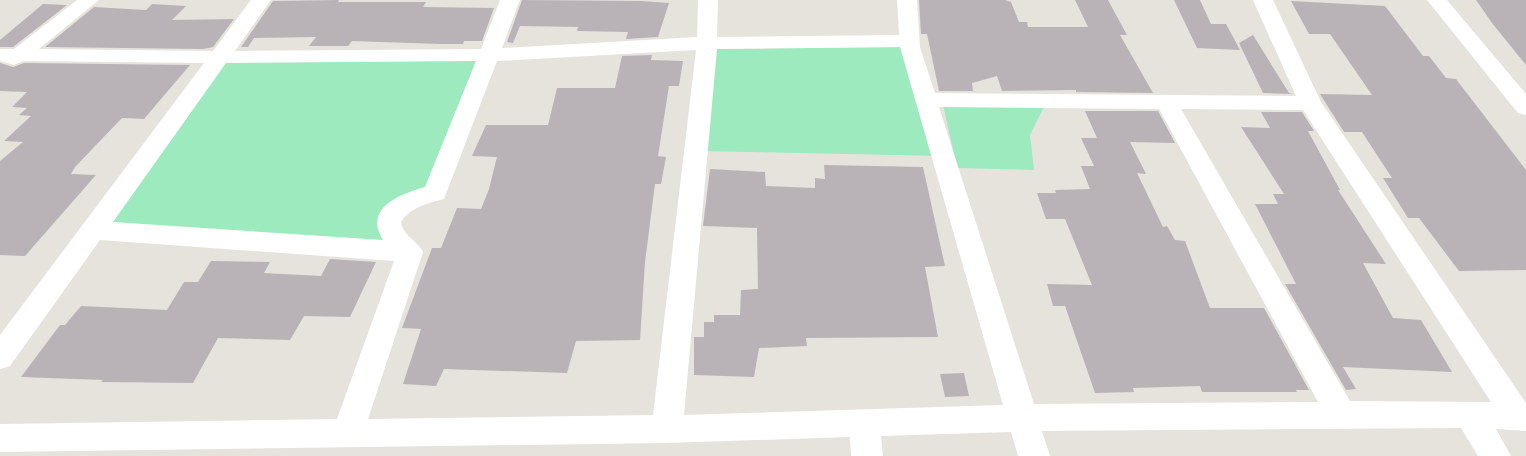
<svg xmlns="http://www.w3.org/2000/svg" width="1526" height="456" viewBox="0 0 1526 456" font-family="'Space Grotesk',sans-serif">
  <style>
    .green { fill: #9ceabe }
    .building { fill: #b9b3b8 }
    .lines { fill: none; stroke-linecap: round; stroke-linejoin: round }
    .minor { fill: #fff; fill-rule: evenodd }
  </style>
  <rect width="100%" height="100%" fill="#e6e3dd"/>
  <!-- green -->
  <path class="green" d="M910,47l33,109 -246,-5 9,-102z
    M490,55l-55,138 -36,12 -2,38 -303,-15 125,-170z
    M943,105h102l-15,30 4,35 -77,-2z"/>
  <!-- building -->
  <path class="building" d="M339,0l-1,2h88l-3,5 71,1 -12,33h-18l-1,3h-23l-88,-3 -4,5h-39l7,-9 -62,1 -6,9h-7l32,-46z
    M522,0l119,1 28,2 -11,34 -32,2 2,-7 -51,-1 1,-4 -58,-1 -7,17 -6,-1z
    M919,0h86l6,2 8,20h8l1,5h60l-13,-27h33l19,35h-7l33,58 -77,-1v-2l-74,1 -5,-15 -25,7 1,8h-34l-12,-57h-6z
    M1174,0h26l11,24h15l14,26 -43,-2z
    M1476,0h50v65l-34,-42z
    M1291,1l94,5 38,50h6l17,22 10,1 70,91v100l-67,1 -40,-53h-11l-25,-40h9l-30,-46h-18l-24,-38 52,1 -42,-61h-21z
    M43,4l24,1 -54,42h-13v-7z
    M152,4l34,2 -14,14 62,-1 -21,28 -10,2 -158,-2 49,-40 52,3z
    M1253,35l36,58 4,1 -30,-1 -24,-50z
    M652,55l-1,5 32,1 -4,25h-10l-11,70 8,1 -5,27h-6l-10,78 -5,78 -64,1 -9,32 -123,-4 -8,17 -33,-2 18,-55 -19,-1 30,-80h9l16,-40 24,1 8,-20 8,-32 -25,-1 14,-31h62l9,-37h58l7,-32z
    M0,63l13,4 11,-4 166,2 -46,54 -22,-1 -47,49 -4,7 25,1 -71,81 -25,-1v-94l23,-19 -19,-1 27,-25 -12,-1 8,-7 -15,-1 15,-15 -27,-1z
    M1085,111h73l17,32 -45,-1 16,32 -9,-1 26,54 4,-1 8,14 10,1 25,67h54l45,82h-13l1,2h-95l-2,-6 -67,2 1,4 -39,1 -30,-87h-12l-6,-22 45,1 -27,-66h-19l-9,-26h19l-1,-3 35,-1 -9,-23h13l-13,-28h16z
    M1261,112h41l12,19h-6l32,59h-2l48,74 -23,-1 30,55 28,2 31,52 -109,-5 13,22 -10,1 -61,-106h11l-41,-80h23l-5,-10h11l-43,-67 29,1z
    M824,165l99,2 22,99 -20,1 13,70 -132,1 1,8 -48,2 -5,29 -60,-2v-38h10v-15h10v-7h26l1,-25 17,-1 -1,-61 -54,-2 7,-57 55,3 1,14 49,2v-10l10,1z
    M330,259l46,3 -26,55 -46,-1 -14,24 -72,-2 -25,45 -92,-1 2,-2 -82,-3 39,-52h5l16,-19 86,4 17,-28h14l13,-21 59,1 -6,11 57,3z
    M964,373l5,23 -24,1 -5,-23z"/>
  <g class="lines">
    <!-- minor -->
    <path class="minor" d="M77,0h22l-60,49 174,2 38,-51h20l-36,51 246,-2 19,-49h20l-18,48 195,-11 1,-37h20l-1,37 182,-2 -2,-35h20l3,47 15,46 361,3 -43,-96h20l48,102 205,301v28l-30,-2 15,27h-33l-17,-28 -419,3 8,25h-32l-7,-24 -130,4 2,20h-32l-1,-19 -183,6 -667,9v-28l337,-5 57,-158 -294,-21 -90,126 -10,3v-34l204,-272 -180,-2 -10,4 -14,-4v-12h14zM900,47l103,358 -319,10 33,-366zM696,50l-43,365 -285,4 55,-167c-6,-12 -20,-16 -22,-30 9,-15 28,-19 43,-23l53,-138zM476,61l-51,126c-25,7 -62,21 -42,53l-270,-18 113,-159zM939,107l220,2 159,293 -284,2zM1181,109l122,1 188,292 -141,-1z
      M1427,0h20l79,94v21l-8,-2z"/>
  </g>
</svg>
